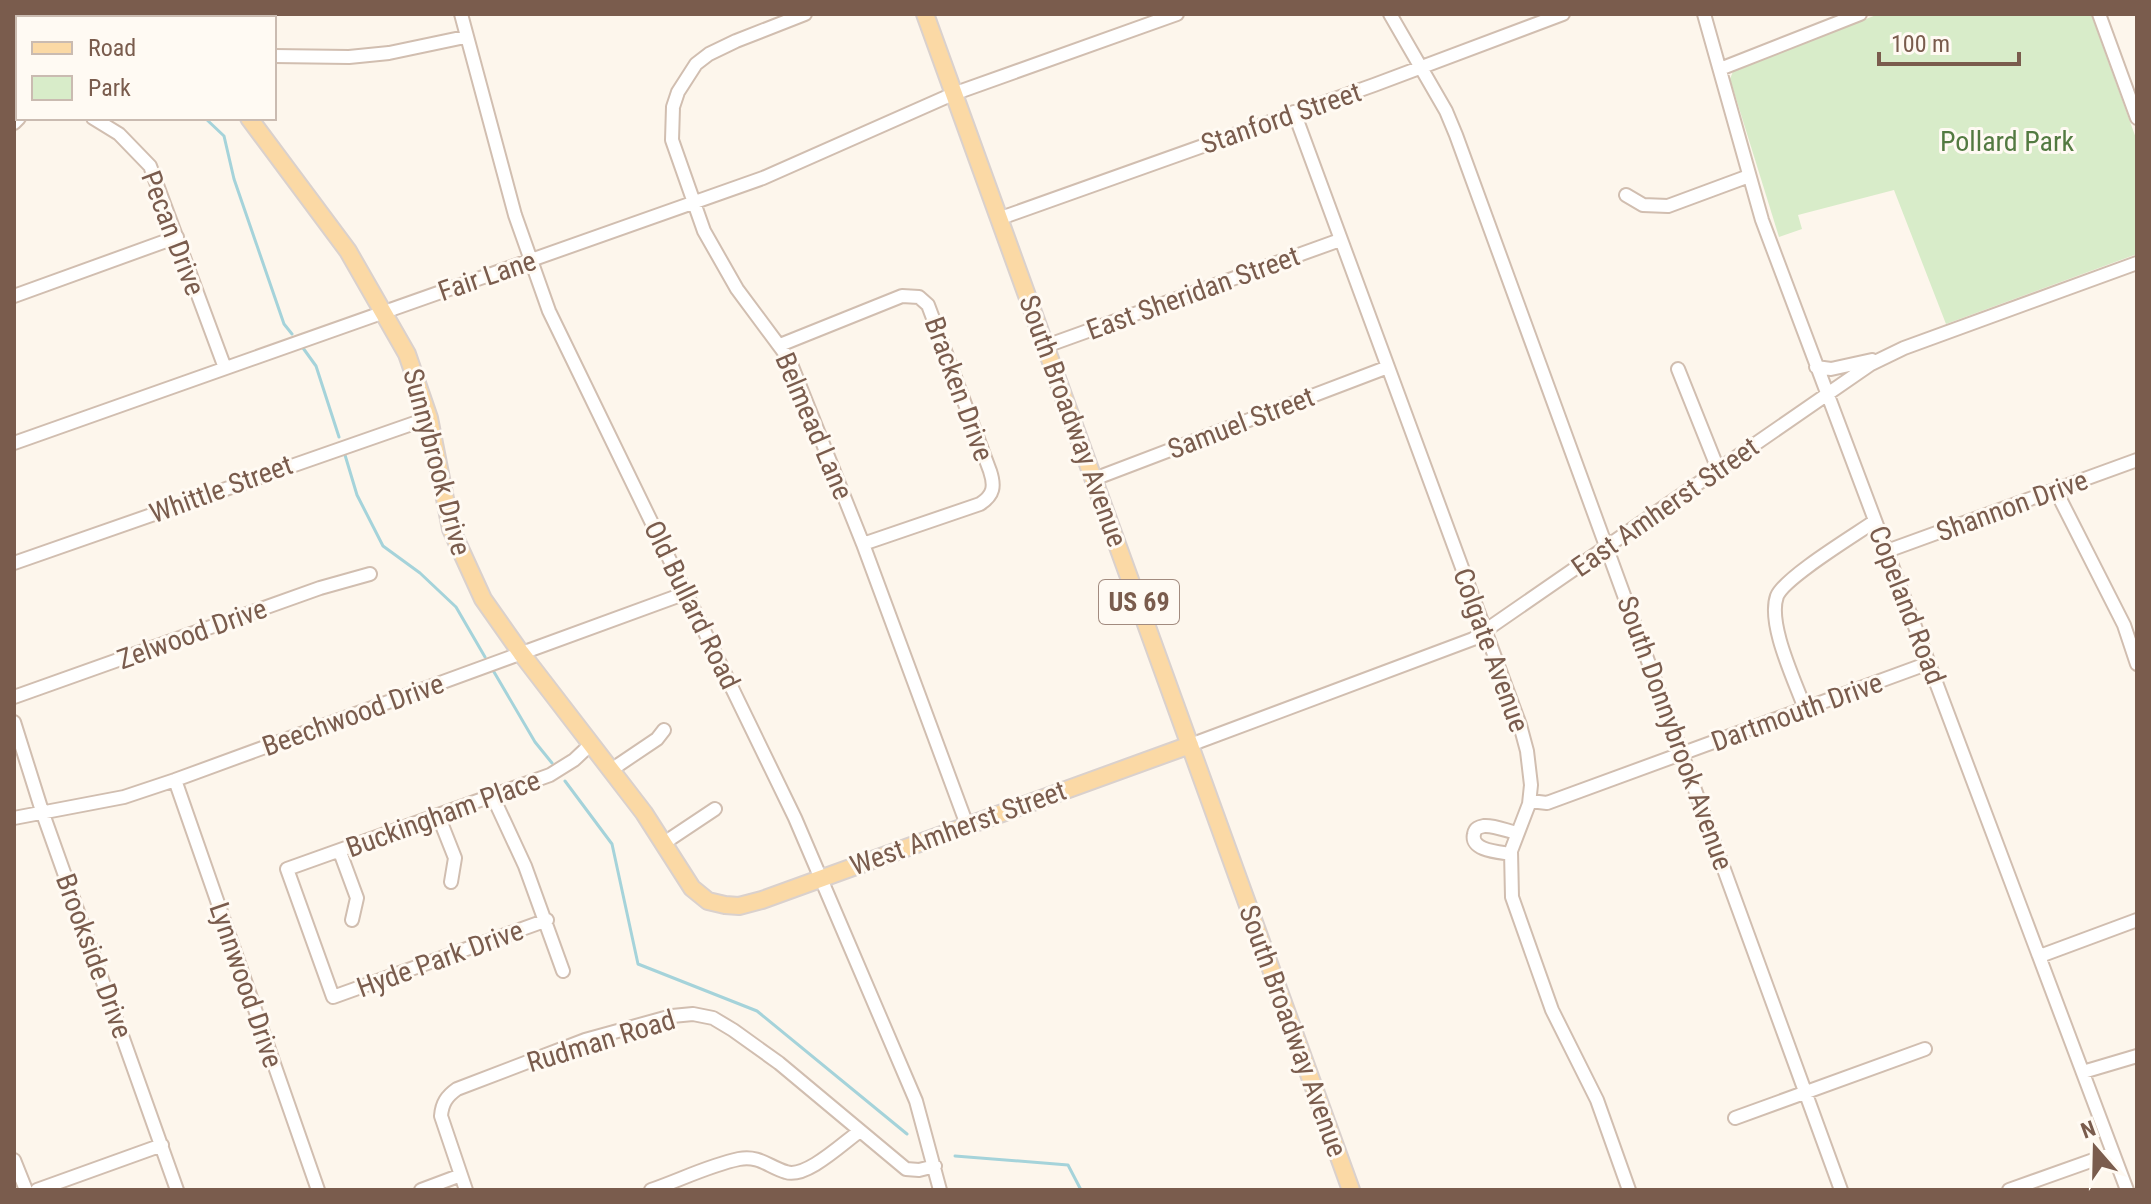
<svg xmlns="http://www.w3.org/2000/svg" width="2151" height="1204" viewBox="0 0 2151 1204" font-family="'Roboto Condensed',sans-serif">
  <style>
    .green { fill: #d8ecc9 }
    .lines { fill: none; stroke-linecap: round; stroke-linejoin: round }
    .stream { stroke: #a5d3da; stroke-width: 3 }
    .minor-casing { stroke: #d1beb0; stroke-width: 16 }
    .major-casing { stroke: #dad1cd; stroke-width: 20 }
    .minor { stroke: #fff; stroke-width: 12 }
    .major { stroke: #fbd9a5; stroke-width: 16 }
    .labels { text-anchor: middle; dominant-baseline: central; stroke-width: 6; stroke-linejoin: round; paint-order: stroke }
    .shield { fill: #fffaf3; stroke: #a28b7f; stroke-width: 2 }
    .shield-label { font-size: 26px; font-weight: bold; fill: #7a5c4d }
    .street-label { font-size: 28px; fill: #7a5c4d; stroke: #fffaf3 }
    .park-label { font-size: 28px; fill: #537a41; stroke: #fffaf3 }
  </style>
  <rect width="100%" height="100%" fill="#fdf6ec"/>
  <!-- green -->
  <path class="green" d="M1879,14h212l46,127v113l-191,70 -52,-134 -96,25 4,14 -23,8 -49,-158 4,-10z"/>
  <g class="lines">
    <!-- stream -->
    <path class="stream" d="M72,14l1,1
      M205,118l19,18 10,43 50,145 8,10
      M303,348l13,18 23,71
      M345,455l12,40 26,51 37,27 36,34 29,50
      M494,672l41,70 17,21
      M565,781l47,63 26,120 119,47 150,123
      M955,1156l113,9 13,25"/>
    <!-- minor casing -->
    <g class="minor-casing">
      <path id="minor" d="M461,14l54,201 34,96 246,507 121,283 24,89
        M805,14l-69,27 -27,13 -13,10 -18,28 -5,15 -1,33 32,91 33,58 52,70 74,185 104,281
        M1390,14l56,97 10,24 385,1055
        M1704,14l58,206 365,970
        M2099,14l38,104
        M82,18l3,-4
        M274,56l75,1 40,-4 76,-16
        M14,68l4,2
        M1720,69l140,-55
        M1294,112l226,613 7,26 4,34 -2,19 -18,47 1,46 40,113 45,90 32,90
        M93,118l26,16 31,32 75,202
        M14,123l5,-5
        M1626,195l17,10 25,1 81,-30
        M998,219l376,-134 189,-71
        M14,296l163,-59
        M780,345l122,-49 17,1 9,8 62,166c5,15 4,24 -10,33l-117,40
        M1046,346l294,-106
        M1816,367l15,2 41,-9
        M1678,369l40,100
        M14,443l749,-265 190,-84 224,-80
        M1094,479l294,-112
        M2056,491l68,134 13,39
        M1887,551l250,-91
        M14,563l415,-145
        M14,697l306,-109 50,-14
        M1805,709c-10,-28 -38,-85 -28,-113 8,-19 78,-61 98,-75
        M14,722l28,89 135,379
        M1190,745l283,-106 398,-275 33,-16 233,-85
        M611,770l46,-31 7,-9
        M175,780l143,410
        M493,797l32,69 38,105
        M1530,801l17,2 382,-140
        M438,815l17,43 -4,24
        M14,818l110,-21 51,-17 511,-187
        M664,843l51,-34
        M340,852l17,46 -5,22
        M1511,854c-11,-2 -41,-3 -37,-20 1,-6 5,-7 10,-8 10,-1 23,5 33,7
        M547,920l-214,77 -46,-128 263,-94 24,-15 17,-16
        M2040,956l97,-36
        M2083,1072l54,-16
        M1735,1118l190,-69
        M14,1160l12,30
        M37,1190l125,-45
        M421,1190l40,-15
        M466,1190l-25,-74c1,-13 6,-20 16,-27l128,-49 87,-24 21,-2 20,4 20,12 46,33 127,106 13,1 16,-4
        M651,1190c29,-10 59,-25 88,-31 20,-4 30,8 47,13 20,7 58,-30 74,-41
        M2009,1190l104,-37"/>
    </g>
    <!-- major casing -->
    <g class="major-casing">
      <path id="major" d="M124,14l6,4
        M925,14l426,1176
        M249,118l99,133 59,103 22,64 22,111 32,70 38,54 123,160 48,75 16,13 17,4 14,1 23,-6 428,-155"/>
    </g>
    <!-- minor -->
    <use href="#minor" class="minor"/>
    <!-- major -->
    <use href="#major" class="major"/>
  </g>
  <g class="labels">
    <!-- shield labels -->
    <rect class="shield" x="1099" y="580" width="80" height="44" rx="6"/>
    <g class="shield-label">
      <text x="1139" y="602">US 69</text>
    </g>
    <!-- street labels -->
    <g class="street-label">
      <text transform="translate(1281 118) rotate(-19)">Stanford Street</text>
      <text transform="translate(173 233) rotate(69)">Pecan Drive</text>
      <text transform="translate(487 276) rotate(-19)">Fair Lane</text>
      <text transform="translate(1193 293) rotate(-20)">East Sheridan Street</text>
      <text transform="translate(959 389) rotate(70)">Bracken Drive</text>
      <text transform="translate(1073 421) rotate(70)">South Broadway Avenue</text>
      <text transform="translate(1241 423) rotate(-21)">Samuel Street</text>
      <text transform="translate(814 426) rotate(67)">Belmead Lane</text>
      <text transform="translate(437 462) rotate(75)">Sunnybrook Drive</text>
      <text transform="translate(221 489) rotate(-20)">Whittle Street</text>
      <text transform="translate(2012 506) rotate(-20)">Shannon Drive</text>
      <text transform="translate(1665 507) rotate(-35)">East Amherst Street</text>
      <text transform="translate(692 605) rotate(64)">Old Bullard Road</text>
      <text transform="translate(1907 605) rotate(69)">Copeland Road</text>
      <text transform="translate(192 634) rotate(-20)">Zelwood Drive</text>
      <text transform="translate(1491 650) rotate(70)">Colgate Avenue</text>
      <text transform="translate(1797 712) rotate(-20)">Dartmouth Drive</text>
      <text transform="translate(353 715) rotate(-20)">Beechwood Drive</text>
      <text transform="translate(1675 733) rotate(70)">South Donnybrook Avenue</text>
      <text transform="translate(443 814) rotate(-20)">Buckingham Place</text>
      <text transform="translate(958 828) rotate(-20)">West Amherst Street</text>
      <text transform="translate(94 956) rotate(70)">Brookside Drive</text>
      <text transform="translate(440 959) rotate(-20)">Hyde Park Drive</text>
      <text transform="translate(246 985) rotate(71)">Lynnwood Drive</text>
      <text transform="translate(1293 1031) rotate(70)">South Broadway Avenue</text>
      <text transform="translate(601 1041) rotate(-17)">Rudman Road</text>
    </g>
    <!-- park labels -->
    <g class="park-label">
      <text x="2007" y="141">Pollard Park</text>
    </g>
  </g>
  <!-- border -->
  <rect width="2151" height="1204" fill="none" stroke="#7a5c4d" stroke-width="32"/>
  <!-- legend -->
  <rect x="16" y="16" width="260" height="104" fill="#fffaf3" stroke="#cabbb1" stroke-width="2"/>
  <rect x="32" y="42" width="40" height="12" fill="#fbd9a5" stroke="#cabbb1" stroke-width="2"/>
  <text x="88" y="56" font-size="24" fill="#7a5c4d">Road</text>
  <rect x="32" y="76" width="40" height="24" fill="#d8ecc9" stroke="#cabbb1" stroke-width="2"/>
  <text x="88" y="96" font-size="24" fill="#7a5c4d">Park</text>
  <!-- north arrow -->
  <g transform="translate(2095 1148) rotate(340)" stroke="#fffaf3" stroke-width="6" paint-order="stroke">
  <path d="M0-6L14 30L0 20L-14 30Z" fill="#7a5c4d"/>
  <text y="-12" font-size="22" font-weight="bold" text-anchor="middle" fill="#7a5c4d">N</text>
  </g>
  <!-- scale -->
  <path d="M1879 52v12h140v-12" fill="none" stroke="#7a5c4d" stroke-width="4"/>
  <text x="1891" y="52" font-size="24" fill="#7a5c4d" stroke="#fffaf3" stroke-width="6" paint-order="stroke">100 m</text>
</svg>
